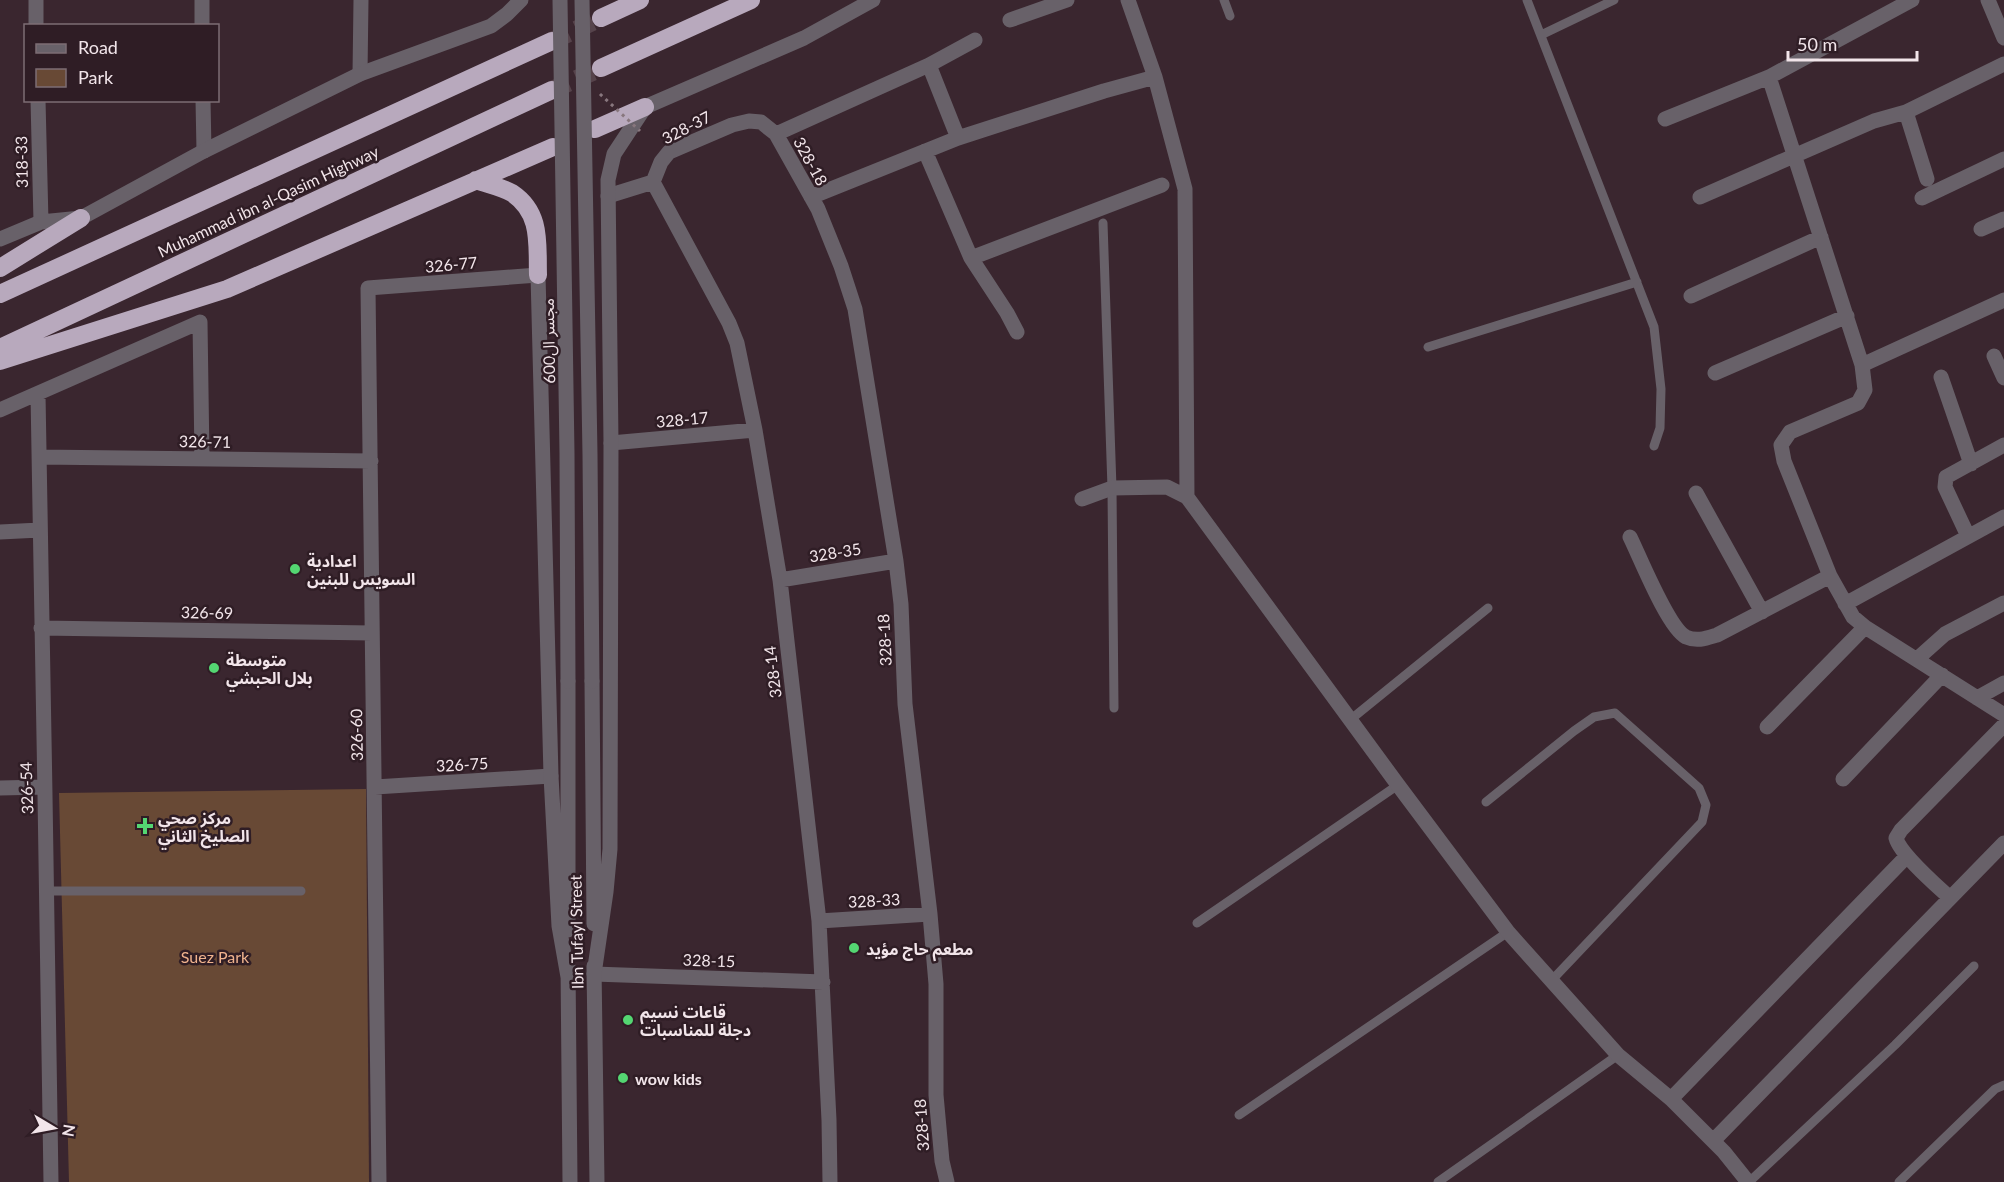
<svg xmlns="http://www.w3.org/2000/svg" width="2004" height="1182" viewBox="0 0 2004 1182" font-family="Lato,'Noto Sans Arabic',sans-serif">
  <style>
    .green { fill: #684935 }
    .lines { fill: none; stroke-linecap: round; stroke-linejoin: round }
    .motorway-tunnel { stroke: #56434b; stroke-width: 18; stroke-dasharray: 18 9; stroke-linecap: butt }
    .service { stroke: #686169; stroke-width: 9 }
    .minor { stroke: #686169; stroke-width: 15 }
    .tertiary { stroke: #686169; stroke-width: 15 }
    .motorway { stroke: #b8a9bd; stroke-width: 18 }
    .path-bridge { stroke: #88777e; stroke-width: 3; stroke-dasharray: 3 4.5; stroke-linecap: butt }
    .tertiary-bridge { stroke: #686169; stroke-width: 15 }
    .poi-dot { fill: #54d672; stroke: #2f1d25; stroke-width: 2 }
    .labels { text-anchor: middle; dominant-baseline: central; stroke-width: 5; stroke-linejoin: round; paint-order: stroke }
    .street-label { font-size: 16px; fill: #f2e5ea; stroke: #2f1d25 }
    .poi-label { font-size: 16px; font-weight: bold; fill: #f2e5ea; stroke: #2f1d25; text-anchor: start }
    .park-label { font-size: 16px; fill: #f0b38e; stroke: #2f1d25 }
  </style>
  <rect width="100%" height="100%" fill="#3a262f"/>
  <!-- green -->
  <path class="green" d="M366,789l3,393h-300l-10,-389z"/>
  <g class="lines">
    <!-- motorway-tunnel -->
    <path class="motorway-tunnel" d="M552,41l49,-23
      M552,90l45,-20"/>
    <!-- service -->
    <path class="service" d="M1224,0l6,16
      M1527,0l127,327 7,62 -1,39 -6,18
      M1541,35l73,-35
      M1103,223l9,265 2,220
      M1428,347l209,-65
      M1350,720l138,-112
      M1486,802l88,-71 20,-14 21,-4 84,75 7,17 -4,17 -150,158
      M48,891h253
      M1197,923l201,-138
      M1239,1115l269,-183
      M1438,1182l180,-127
      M1749,1182l146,-137 79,-79
      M1899,1182l96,-93 9,-4"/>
    <!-- minor -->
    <path class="minor" d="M36,0v26
      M202,0v26
      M1128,0l27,77 30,112 2,308
      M1988,0l16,38
      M1010,20l57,-20
      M929,65l46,-25
      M360,74l1,-74
      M1769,77l93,288 3,25 -7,13 -68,29 -9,13 3,16 46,115 23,41 12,10 139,88
      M38,100l3,122
      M203,100l1,51
      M1906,112l21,67
      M1665,119l104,-42 143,-77
      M776,134l153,-69 29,73
      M925,151l46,107 191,-73
      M653,182l76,141 8,20 18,87 25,150 39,341 10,199 1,62
      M608,196l45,-14 8,-20 8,-10 63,-27 17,-4 12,1 15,12 42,75 23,57 14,43 41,252 5,43 4,100 25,210 6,70v111l6,66 5,21
      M811,197l147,-59 146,-47 51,-14
      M1700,197l174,-76 32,-9 98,-48
      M1922,198l82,-39
      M1981,229l23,-10
      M0,239l41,-17 40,-4
      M971,258l36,55 10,19
      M1691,296l130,-59
      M1994,356l10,22
      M1862,365l142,-65
      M1715,373l132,-57
      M1941,377l30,87
      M38,394c4,263 10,525 13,788
      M0,410l200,-88 2,137
      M611,443l144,-13
      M39,457l332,4
      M1696,493l66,119
      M1082,499l30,-11 55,-1 20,10 211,288 110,147 110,123 53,44 53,53 24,30
      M0,532l40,-2
      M1968,536l-23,-49 1,-10 58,-32
      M1630,537c10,20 38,91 56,100 11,5 21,1 31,-2l113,-59
      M780,580l116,-19
      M1845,604l159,-87
      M41,628l331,5
      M1917,659l28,-25 59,-31
      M1977,698l27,-15
      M1767,727l98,-100
      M1843,779l99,-104
      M375,787l176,-11
      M0,788l44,-1
      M1950,898c-14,-13 -50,-44 -54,-60l5,-8 103,-105
      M819,921l111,-7
      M594,974l229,8
      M1671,1099l236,-243
      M1713,1141l291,-298
      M379,1182l-11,-894 170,-13"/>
    <!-- tertiary -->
    <path class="tertiary" d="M81,218l123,-67 156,-77 131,-48 16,-12 14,-14
      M538,275l13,501 8,150 9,51
      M568,681v249
      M592,681l2,243
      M568,966l2,216
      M594,966l3,216
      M594,974l12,-82 4,-43 1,-406 -3,-263 6,-26 31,-47 159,-69 69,-38"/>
    <!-- motorway -->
    <path class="motorway" d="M601,18l39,-18
      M601,68l150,-68
      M595,129l50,-22
      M476,180c11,4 26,7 36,13 30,20 25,51 26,82
      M0,268l81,-50
      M0,294l552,-253
      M0,348l552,-258
      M0,361l227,-72 326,-142"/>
    <!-- path-bridge -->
    <path class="path-bridge" d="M600,94l40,37"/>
    <!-- tertiary-bridge -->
    <path class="tertiary-bridge" d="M560,0l7,453 1,228
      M582,0l8,454 2,227"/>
  </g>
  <!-- markers -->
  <g class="poi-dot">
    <circle cx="295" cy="569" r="6"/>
    <circle cx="214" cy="668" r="6"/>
    <path d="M142 817h6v6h6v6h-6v6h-6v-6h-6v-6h6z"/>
    <circle cx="854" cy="948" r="6"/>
    <circle cx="628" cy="1020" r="6"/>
    <circle cx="623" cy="1078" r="6"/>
  </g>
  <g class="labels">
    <!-- street labels -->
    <g class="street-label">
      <text transform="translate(686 127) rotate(-27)">328-37</text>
      <text transform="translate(811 161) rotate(61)">328-18</text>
      <text transform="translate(21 162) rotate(-91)">318-33</text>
      <text transform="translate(268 201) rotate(-25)">Muhammad ibn al-Qasim Highway</text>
      <text transform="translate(451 264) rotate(-5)">326-77</text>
      <text transform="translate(548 341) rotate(-91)">مجسر ال600</text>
      <text transform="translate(682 419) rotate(-5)">328-17</text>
      <text transform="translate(205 441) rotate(1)">326-71</text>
      <text transform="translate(835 552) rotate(-9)">328-35</text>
      <text transform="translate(207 612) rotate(1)">326-69</text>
      <text transform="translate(884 640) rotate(-93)">328-18</text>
      <text transform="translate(772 672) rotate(-97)">328-14</text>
      <text transform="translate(356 735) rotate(-91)">326-60</text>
      <text transform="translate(462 764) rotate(-3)">326-75</text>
      <text transform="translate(26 788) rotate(-92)">326-54</text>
      <text transform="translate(874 900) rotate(-3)">328-33</text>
      <text transform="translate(576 932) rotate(-91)">Ibn Tufayl Street</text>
      <text transform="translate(709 960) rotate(2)">328-15</text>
      <text transform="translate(921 1125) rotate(-94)">328-18</text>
    </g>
    <!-- poi labels -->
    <g class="poi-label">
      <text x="307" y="560">اعدادية<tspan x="307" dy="18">السويس للبنين</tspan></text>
      <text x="226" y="659">متوسطة<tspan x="226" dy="18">بلال الحبشي</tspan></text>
      <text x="158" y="817">مركز صحي<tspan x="158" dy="18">الصليخ الثاني</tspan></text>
      <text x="866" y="948">مطعم حاج مؤيد</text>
      <text x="640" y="1011">قاعات نسيم<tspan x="640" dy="18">دجلة للمناسبات</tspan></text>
      <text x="635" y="1078">wow kids</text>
    </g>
    <!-- park labels -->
    <g class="park-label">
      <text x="215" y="956">Suez Park</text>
    </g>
  </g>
  <!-- legend -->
  <rect x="24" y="24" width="195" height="78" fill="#2f1d25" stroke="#7d6d74" stroke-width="1.5"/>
  <rect x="36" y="44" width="30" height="9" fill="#686169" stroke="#7d6d74" stroke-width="1.5"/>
  <text x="78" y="54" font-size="18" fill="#f2e5ea">Road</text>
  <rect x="36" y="69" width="30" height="18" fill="#684935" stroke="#7d6d74" stroke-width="1.5"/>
  <text x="78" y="84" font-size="18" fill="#f2e5ea">Park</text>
  <!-- north arrow -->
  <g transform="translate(54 1128) rotate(100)" stroke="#2f1d25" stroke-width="4.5" paint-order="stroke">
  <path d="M0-4.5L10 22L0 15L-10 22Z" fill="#f2e5ea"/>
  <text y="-9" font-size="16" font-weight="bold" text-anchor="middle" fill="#f2e5ea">N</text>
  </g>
  <!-- scale -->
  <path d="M1788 51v9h129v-9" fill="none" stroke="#f2e5ea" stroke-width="3"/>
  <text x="1797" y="51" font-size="18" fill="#f2e5ea" stroke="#2f1d25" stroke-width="4.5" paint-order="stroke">50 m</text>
</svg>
